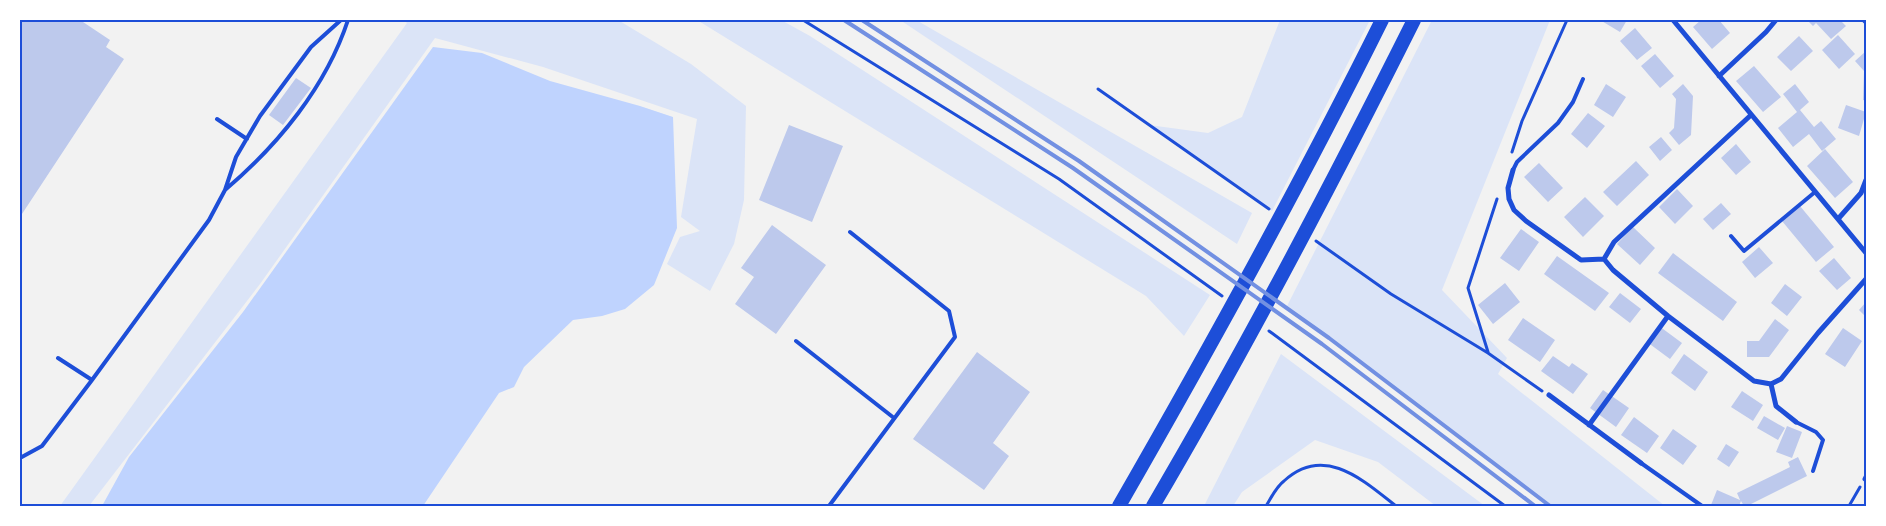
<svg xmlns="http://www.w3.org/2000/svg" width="1886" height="526" viewBox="0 0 1886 526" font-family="Jost,sans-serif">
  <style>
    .green { fill: #dbe4f7 }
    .water { fill: #bfd3fe }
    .building { fill: #bdc9ec }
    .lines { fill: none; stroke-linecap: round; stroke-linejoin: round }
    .path { stroke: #1d4ed8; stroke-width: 3 }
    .service { stroke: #1d4ed8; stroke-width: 4 }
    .minor { stroke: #1d4ed8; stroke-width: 5 }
    .trunk { stroke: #1d4ed8; stroke-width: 14 }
    .rail { stroke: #7290e2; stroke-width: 4 }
    .neatline { fill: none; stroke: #1d4ed8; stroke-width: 2 }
  </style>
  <rect width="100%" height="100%" fill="#f2f2f2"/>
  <!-- green -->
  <path class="green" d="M403,20h215l73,44 55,42 -2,94 -10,44 -24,47 -43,-27 13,-27 20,-6 -19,-14 16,-98 -154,-52 -108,-29 -175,246 -171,222h-29l347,-483z
    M697,20h84l29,16 400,259 -26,41 -38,-40z
    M900,20h16l336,193 -15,31z
    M1280,20h90l-98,191 -123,-86 59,8 34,-16z
    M1432,20h118l-108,270 65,68 -9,16 167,132h-115l-221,-168 -43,-30z
    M1281,354l204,152h-49l-58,-44 -63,-22 -73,52 -9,14h-29z"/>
  <!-- water -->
  <path class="water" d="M433,47l49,6 68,28 90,25 33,11 4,111 -23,57 -29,24 -23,7 -29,4 -49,47 -10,20 -15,6 -76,113h-321l27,-49 114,-145z"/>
  <!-- building -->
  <path class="building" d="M20,20h60l30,20 -4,7 18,12 -104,158z
    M1600,20h27l-7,12z
    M1701,20h18l11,13 -18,16 -19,-22z
    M1807,20h33l6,6 -15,13 -15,-16 -3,3z
    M1635,28l17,20 -15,12 -17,-19z
    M1838,35l17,19 -16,15 -17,-19z
    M1799,36l14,15 -22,20 -14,-14z
    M1866,51v50l-3,-1 1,-29 -9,-10z
    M1655,54l19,22 -14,12 -19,-22z
    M1754,66l27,31 -18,15 -27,-31z
    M296,78l15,10 -28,37 -14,-10z
    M1606,84l20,13 -13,20 -19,-12z
    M1683,84l10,12 -2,39 -12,10 -10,-12 5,-5 2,-29 -4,-5z
    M1795,84l14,18 -9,8 14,17 7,-6 15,18 -14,12 -13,-17 -16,13 -15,-19 19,-16 -14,-18z
    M1846,105l20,7 -7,24 -21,-8z
    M1588,113l17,13 -18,22 -16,-14z
    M789,125l54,21 -31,76 -53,-22z
    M1661,137l11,13 -12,11 -11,-14z
    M1736,144l15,18 -15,13 -15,-17z
    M1825,149l28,33 -18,16 -28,-32z
    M1636,161l13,14 -32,31 -14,-14z
    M1539,163l24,25 -15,14 -24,-25z
    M1677,189l16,17 -18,18 -16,-17z
    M1585,197l19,19 -21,21 -19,-20z
    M1721,203l10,11 -18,16 -10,-11z
    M1800,206l34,41 -18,15 -34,-41z
    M772,225l54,40 -50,69 -41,-30 19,-27 -13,-9z
    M1633,227l22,21 -15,17 -23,-21z
    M1521,229l18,13 -20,29 -19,-13z
    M1759,247l14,16 -18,15 -13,-16z
    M1673,253l64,49 -14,19 -65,-48z
    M1557,256l52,37 -14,18 -51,-37z
    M1834,258l17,20 -14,12 -18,-19z
    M1505,283l15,19 -27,22 -15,-19z
    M1785,284l17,13 -15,19 -16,-13z
    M1620,293l21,16 -11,14 -21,-16z
    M1866,302v15l-7,-7z
    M1523,318l32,22 -15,22 -32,-22z
    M1775,319l14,11 -20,27h-22v-16h12z
    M1659,326l23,17 -12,16 -23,-17z
    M1843,328l19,13 -17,26 -20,-13z
    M977,352l53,40 -37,51 16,13 -25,34 -71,-51z
    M1684,354l24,18 -13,19 -24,-18z
    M1553,356l16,11 3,-4 16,11 -15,20 -32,-23z
    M1603,390l26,18 -13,19 -26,-19z
    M1742,391l21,14 -10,16 -22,-14z
    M1764,416l21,12 -7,12 -21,-12z
    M1634,417l25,19 -12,17 -26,-18z
    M1787,426l15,6 -10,26 -16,-6z
    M1673,429l24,17 -14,19 -23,-17z
    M1726,444l13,8 -10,15 -12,-8z
    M1798,457l9,19 -60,30h-3l-3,-5 -2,5 -28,-1 6,-15 23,10 -3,-7 53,-26 -2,-5z"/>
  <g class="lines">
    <!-- path -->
    <path class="path" d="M803,20l256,159 163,117
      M1098,89l171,120
      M1512,152l10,-31 45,-101
      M1316,241l75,53 97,59 54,38
      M1269,331l236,175
      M1488,352l-20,-64 29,-89
      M1266,506c5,-8 10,-19 18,-25 40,-37 79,-1 112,25
      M1849,506l11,-19"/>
    <!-- service -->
    <path class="service" d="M217,119l30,20
      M1513,170l4,-8 41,-39 15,-21 10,-23
      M225,190c53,-45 101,-103 123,-170
      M1731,236l13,15 71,-59
      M796,341l98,77
      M58,358l34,22
      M1796,422l20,10 7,8 -10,31
      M20,458l22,-12 50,-66 117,-160 16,-30 11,-33 24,-41 51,-69 30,-27
      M1641,463l61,43
      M829,506l126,-169 -6,-26 -99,-79"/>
    <!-- minor -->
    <path class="minor" d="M1673,20l193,233
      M1864,20l2,2
      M1719,76l47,-44 10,-12
      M1513,170l-5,18 1,11 5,11 12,11 55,39 23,-1
      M1838,219l23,-26 5,-13
      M1604,259l9,11 55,46 86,65 17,3 10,-5 37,-46 48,-54
      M1604,259l10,-17 137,-127
      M1771,384l5,22 20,16
      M1549,395l92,68
      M1589,425l79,-109
      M1865,479l1,-2"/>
    <!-- trunk -->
    <path class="trunk" d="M1119,506c92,-160 181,-321 263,-486
      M1153,506c93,-158 179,-322 261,-486"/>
    <!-- rail -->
    <path class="rail" d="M844,20l229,148 249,176 213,162
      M862,20l217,141 250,177 221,168"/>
  </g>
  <!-- border -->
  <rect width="1886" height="526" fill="none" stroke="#ffffff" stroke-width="42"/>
  <rect x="21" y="21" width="1844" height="484" class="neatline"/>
</svg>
